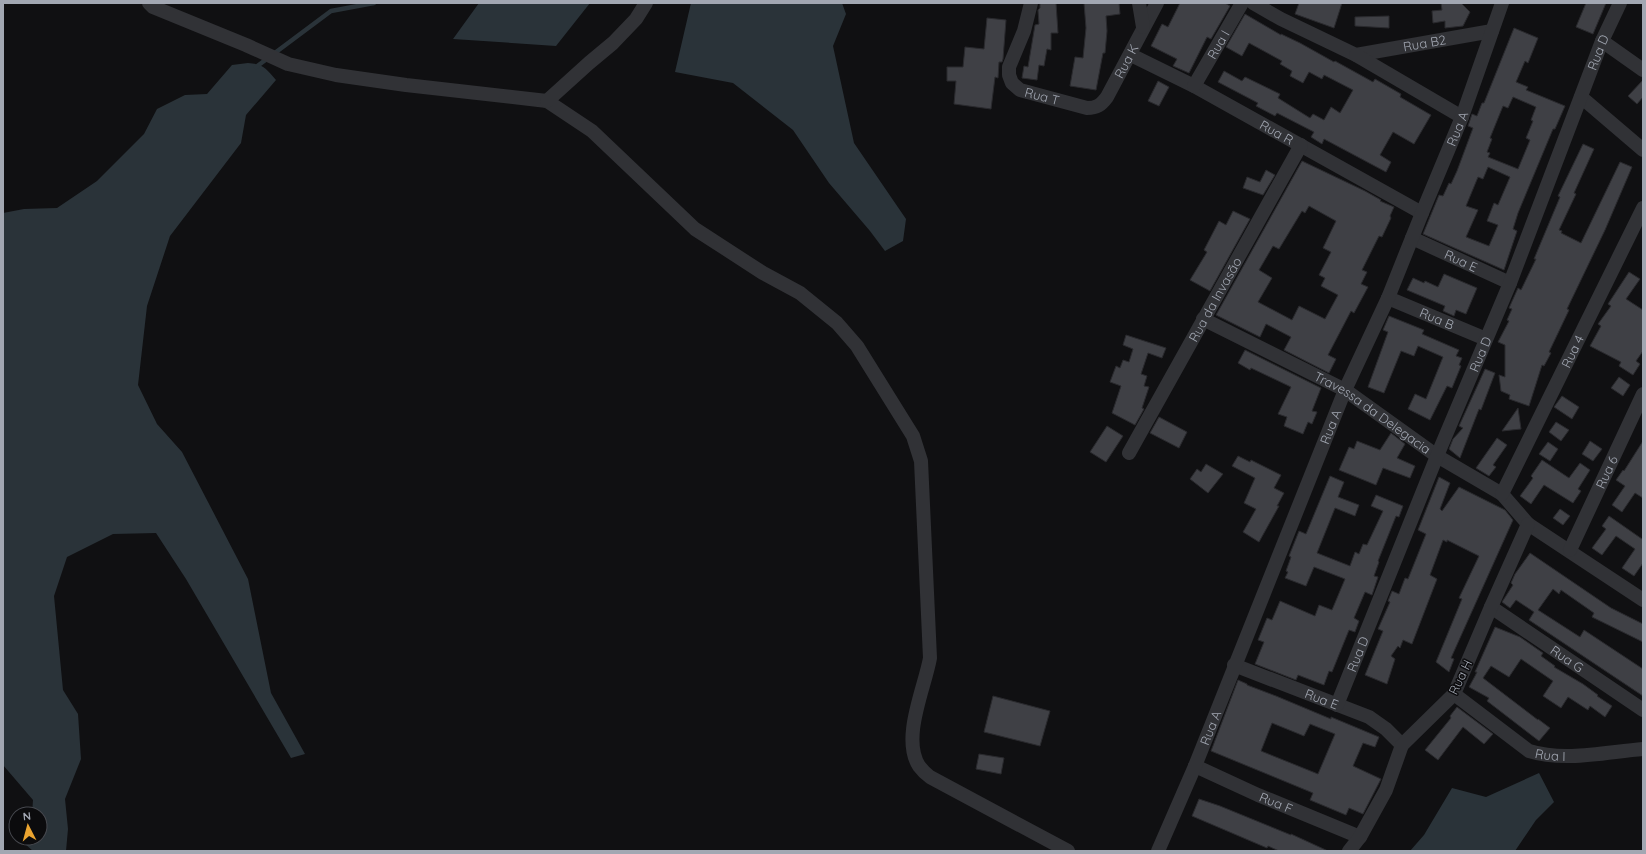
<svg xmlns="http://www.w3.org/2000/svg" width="1646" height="854" viewBox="0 0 1646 854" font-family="Quicksand,sans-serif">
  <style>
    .water { fill: #2a3339 }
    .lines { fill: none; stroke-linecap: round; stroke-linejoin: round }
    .stream { stroke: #2a3339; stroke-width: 4.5 }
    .building { fill: #3f4045; stroke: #2a2a2e; fill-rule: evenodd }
    .minor { stroke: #313236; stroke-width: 14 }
    .labels { text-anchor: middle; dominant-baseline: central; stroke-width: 3; stroke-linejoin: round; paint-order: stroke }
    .street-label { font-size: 13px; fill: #a2a7b2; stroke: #0b0b0d }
  </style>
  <rect width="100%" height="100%" fill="#101012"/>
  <!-- water -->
  <path class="water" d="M479,3h111l-34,43 -103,-7z
    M691,3h151l4,11 -13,32 21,97 52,76 -3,22 -18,10 -15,-20 -41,-48 -36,-53 -60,-47 -58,-11z
    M248,63c15,1 18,5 28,17l-30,35 -5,28 -71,93 -23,70 -9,79 19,39 25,28 66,127 23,114 34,61 -14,4 -105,-179 -30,-46 -43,1 -46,23 -13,39 9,94 15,24 3,45 -16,40 3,30 -2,22h-33l-8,-7 2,-6h13v-24h-8l1,-14 -30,-35v-552l21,-4 33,-1 40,-27 47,-47 13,-25 28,-14 22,-1 25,-29z
    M1539,773l15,29 -18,18 -21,31h-105l14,-16 28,-47 34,9z"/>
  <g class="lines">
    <!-- stream -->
    <path class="stream" d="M256,67l75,-56 43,-8"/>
  </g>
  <!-- building -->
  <path class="building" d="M1040,3h16l2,30h-7v17l-4,-1 -3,17 -5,-1 -2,15 -15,-2 2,-12 4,1 7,-42 4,-1 -1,-14 2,-2z
    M1084,3h35l1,11 -14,2 1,15 -2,22h-2l-7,37 -26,-4 5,-29 8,1 3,-30z
    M1180,3h45l5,3 -19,33 -4,-2 -18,36 -16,-7 4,-7 -26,-13 11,-22 6,3z
    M1299,3h43l-8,25 -39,-14z
    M1441,3h20l9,9 -7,14 -18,2v-7l-12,2 -1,-12 10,-1z
    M1586,3h20l-13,31 -17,-7z
    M1245,14l36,21v-1l19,9 34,19 1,-1 38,21 2,-3 26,15 -1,3 31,18 -17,29 -21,-12 -13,23 11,7 -5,10 -62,-33 -2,5 -11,-7 3,-5 -37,-19 -2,3 -19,-10 2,-3 -40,-21 6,-11 18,10 3,-4 35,17 -2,4 32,20 3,-4 11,6 7,-13 9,6 13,-23 -29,-15 -2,4 -13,-7 -6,11 -13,-7 2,-5 -12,-7 2,-3 -33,-18 -7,13 -16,-9z
    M1389,16v12l-34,-2v-9z
    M987,18l19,2 -3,39 -1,3h-3l-1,16 -3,-1 -4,32 -37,-5 2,-23h-9v-14h16l2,-20 19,2z
    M1514,28l24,10 -10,25 -3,-2 -9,21 12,5 -2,3 39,16 -10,23h-2l-35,84 -5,16 4,2 -13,39 -81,-36 16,-39 4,1 6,-13 2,1 6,-13 16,-43 -5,-2 4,-12 5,2 5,-13h2zM1513,97l23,10 -5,13 2,1 -7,17 4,2 -12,29 -30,-12 2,-4 -3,-1 5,-13 -2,-1 13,-32 5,2zM1488,167l22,10 -12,28 -4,-2 -7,18 11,4 -9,21 -23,-9 12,-27 -12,-4 12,-29 5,2z
    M1643,80v17l-6,7 -9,-8z
    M1158,81l11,6 -10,19 -11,-5z
    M1583,144l11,5 -20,44 2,1 -17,36 3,1 -1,2 20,10 39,-81 12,5 -27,63 -38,79 2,1 -20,42 2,1 -7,13 -2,-1 -13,41 -20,-7 1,-4 -9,-4 -2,-16 6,2v-32l-7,-3 11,-21 -2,-1 5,-11 -3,-1 9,-20 3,2 15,-31h-2l26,-62 -2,-1z
    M1302,161l63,30 16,9 -1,1 14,6 -4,9 1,2 -9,19 -3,-1 -17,34 5,2 -6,12 7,3 -14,26 -3,-2 -23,44 8,4 -7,14 -45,-23 7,-13 -25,-13 -6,13 -44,-22zM1309,206l27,15 -13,27 8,4 -12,23 6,3 -4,8 17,9 -13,24 -26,-13 -7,14 -34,-18 14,-24 -13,-8 14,-24 6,3 23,-38 3,2z
    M1266,170l9,5 -12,20 -20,-7 4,-11 13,5z
    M1233,211l17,8 -40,72 -20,-11 17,-28 -3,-2 15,-29 7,4z
    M1629,272l11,7 -14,20 17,11v41l-7,10 4,3 -7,11 -14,-9 2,-4 -31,-16 11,-20 -3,-2 13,-18 -3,-2z
    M1444,274l33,14 -11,26 -10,-4 -2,6 -11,-5 2,-5 -38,-16 6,-12 11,5 1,-2 13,6z
    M1389,316l35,14 -2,4 37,16 -3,6 6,2 -3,7 2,1 -9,22 -5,-2 -17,34 -22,-11 7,-15 11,5 17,-42 -25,-11 -4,10 -13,-5 -17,42 -16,-6 20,-55 -5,-2z
    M1126,335l40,13 -4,10 -14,-5 -7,21 6,2 -3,10 5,1 -7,21 2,1 -9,16 -23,-12 9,-27 -11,-4 6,-16 4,2 3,-8 6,2 4,-13 -10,-4z
    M1245,350l76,38 -9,23 5,1 -5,12 -4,-2 -5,12 -19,-8 3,-9 -9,-3 13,-27 -40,-19 -1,2 -12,-7z
    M1485,369l10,4 -14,37 -2,-1 -19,49 -11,-9 4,-10 10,-11 -4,-2z
    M1619,377l11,8 -7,11 -12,-8z
    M1562,396l17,11 -7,12 -18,-12z
    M1518,408l3,21 -19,2z
    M1159,417l28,15 -8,16 -29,-15z
    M1556,422l13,8 -8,11 -12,-9z
    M1107,426l16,10 -17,26 -16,-10z
    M1391,433l14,11 -8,14 18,8 -5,12 -27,-10 -7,17 -37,-15 10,-23 5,2 3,-8 23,9z
    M1497,438l10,7 -14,20 3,2 -7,9 -13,-8z
    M1590,441l12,8 -9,12 -11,-7z
    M1643,441v57l-8,-5 -13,19 -10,-7 13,-19 -9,-6 7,-10 1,1z
    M1548,442l10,7 -8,12 -11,-7z
    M1238,456l12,6 1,-2 30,15 -7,13 10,5 -7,13h2l-20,36 -16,-10 13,-23 -12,-6 11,-25 -23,-12z
    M1542,460l27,18 11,-15 10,7 -12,19 3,2 -8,12 -29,-18 -13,19 -11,-8 13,-18 -2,-2z
    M1206,464l17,10 -15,19 -18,-14 7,-10 4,3z
    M1330,476l14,6 -6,15 21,8 -4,11 -20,-8 -18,45 33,13 5,-14 4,2 4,-10 4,1 16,-34 -12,-5 5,-11 27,11 -4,11 -3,-1 -18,45 1,1 -5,14 4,1 -6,18 -7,-3 -11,26 5,3 -4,11 -6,-2 -17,42 -3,-1 -5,14 -26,-10 -2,5 -41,-16 9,-22 -6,-2 9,-22 5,2 8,-19 35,15 4,-11 13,5 13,-31 -31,-12 -8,19 -21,-8 3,-6 -2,-1 5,-14 -2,-1 10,-25 7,3z
    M1439,477l11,6 -10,26 2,2 17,-24 46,23 8,10 -62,138 3,1 -5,13 -13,-10 26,-63 -3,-1 20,-42 -32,-16v2l-4,-2 -13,35 7,4 -25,65 -9,-4 -3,8 -2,-2 -7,10 4,3 -8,25 -22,-9 18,-44 -5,-2 12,-27 -2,-1 4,-10 7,3 6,-16 3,1 18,-45 -8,-4z
    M1560,509l10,7 -7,9 -10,-7z
    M1609,516l33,23 1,-1v25l-9,13 -12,-8 13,-19 -19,-13 -14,19 -10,-7 14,-19 -4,-3z
    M1530,553l81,55 32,16v18l-51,-25 2,-4 -33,-23 -2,4 -6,-5 -15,21 42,27 4,-7 59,39v27l-114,-76 5,-8 -18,-12 -6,8 -8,-6 11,-17 -2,-2 4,-9z
    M1495,627l25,10 23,16 -2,3 14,10 -1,1 29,17 15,11 -1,1 15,10 -7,11 -15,-11 -2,4 -20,-13 -7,11 -18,-12 10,-15 -32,-22 -12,18 -18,-11 -8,12 55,42v-1l12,9 -11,13 -52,-40 2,-3 -20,-11 6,-11 2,-4h-2z
    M1238,680l9,4v1l29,11 55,23v-2l48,20 -4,10 -12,-4 -10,23 28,13 -18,35 -14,-6 -3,7 -36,-15 3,-7 -102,-42zM1272,723l32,13 6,-12 25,10 -17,40 -57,-23z
    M993,696l57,15 -10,35 -56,-14z
    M1457,707l36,27 -9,10 -21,-17 -25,33 -13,-10 26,-32 -1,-2z
    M979,754l25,4 -3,16 -25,-5z
    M1199,799l21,7 71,29v-1l37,17h-49l-11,-5 -1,2 -75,-32z"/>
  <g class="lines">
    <!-- minor -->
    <g class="minor">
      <path d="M149,3l4,4 93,38 42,19 48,11 70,10 141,16 45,30 103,98 68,44 37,20 37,30 20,23 56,90 8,25 9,197c-5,29 -29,80 -11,108 3,4 7,8 11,11l138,74"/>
      <path id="s1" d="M1031,3l-7,28 -15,36v8l3,8 8,7 67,18c10,0 14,-3 20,-11l50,-94"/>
      <path d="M1139,3l4,24"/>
      <path id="s2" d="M1253,3l28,16 75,36 136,-24"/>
      <path d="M1602,41l41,29"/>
      <path id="s3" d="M1131,55l63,31 228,127"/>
      <path d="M1356,55l106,62"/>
      <path id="s4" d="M1194,86l48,-83"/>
      <path d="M1581,97l62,53"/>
      <path d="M547,101l42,-38 24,-20 23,-24 10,-16"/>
      <path id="s5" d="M1412,238l98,45"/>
      <path id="s6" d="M1388,298l98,41"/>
      <path id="s7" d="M1203,319l142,71 92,66 65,38 26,30 115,76"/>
      <path id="s8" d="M1129,453l172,-308"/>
      <path id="s9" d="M1502,494l141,-286"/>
      <path id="s10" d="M1570,550l73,-156"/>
      <path id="s11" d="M1491,607l152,103"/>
      <path id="s12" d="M1234,665l135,52 17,12 16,16"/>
      <path id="s13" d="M1454,694l75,57c36,11 77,1 114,-2"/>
      <path id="s14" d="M1337,705l100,-249 73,-173 92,-242 18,-38"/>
      <path id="s15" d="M1195,766l63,29 102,42"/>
      <path id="s16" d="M1158,851l37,-85 150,-376 43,-92 34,-85 40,-96 40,-114"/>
      <path d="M1349,851l11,-14 26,-47 16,-45 52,-51 37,-87 37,-83"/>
    </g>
  </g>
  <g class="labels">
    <!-- street labels -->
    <g class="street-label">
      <text stroke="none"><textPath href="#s2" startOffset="185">Rua B2</textPath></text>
      <text stroke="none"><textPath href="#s4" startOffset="48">Rua I</textPath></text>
      <text stroke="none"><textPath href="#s14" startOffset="703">Rua D</textPath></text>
      <text stroke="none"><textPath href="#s1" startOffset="229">Rua K</textPath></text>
      <text stroke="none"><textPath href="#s1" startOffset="118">Rua T</textPath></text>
      <text stroke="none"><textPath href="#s16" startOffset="782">Rua A</textPath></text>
      <text stroke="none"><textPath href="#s3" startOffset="165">Rua R</textPath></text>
      <text stroke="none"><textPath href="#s5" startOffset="54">Rua E</textPath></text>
      <text stroke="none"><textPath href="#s8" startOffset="176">Rua da Invasão</textPath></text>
      <text stroke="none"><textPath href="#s6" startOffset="53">Rua B</textPath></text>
      <text stroke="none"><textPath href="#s9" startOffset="159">Rua 4</textPath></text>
      <text stroke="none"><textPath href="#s14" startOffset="379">Rua D</textPath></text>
      <text stroke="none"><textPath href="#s7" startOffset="194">Travessa da Delegacia</textPath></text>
      <text stroke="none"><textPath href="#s16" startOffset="458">Rua A</textPath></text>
      <text stroke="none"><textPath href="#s10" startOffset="86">Rua 6</textPath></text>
      <text stroke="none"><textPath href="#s14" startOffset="55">Rua D</textPath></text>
      <text stroke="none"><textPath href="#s11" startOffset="92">Rua G</textPath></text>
      <text transform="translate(1460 677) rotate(-64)">Rua H</text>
      <text stroke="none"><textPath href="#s12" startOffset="94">Rua E</textPath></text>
      <text stroke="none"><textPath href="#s16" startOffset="134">Rua A</textPath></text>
      <text stroke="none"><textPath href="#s13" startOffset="116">Rua I</textPath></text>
      <text stroke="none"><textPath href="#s15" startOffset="89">Rua F</textPath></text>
    </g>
  </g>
  <!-- border -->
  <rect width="1646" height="854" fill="none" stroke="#a2a7b2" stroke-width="8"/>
  <!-- north arrow -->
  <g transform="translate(28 826) rotate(354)"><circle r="19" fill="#0b0b0d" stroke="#47494f"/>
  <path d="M0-3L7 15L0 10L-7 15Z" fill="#eaa430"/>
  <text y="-6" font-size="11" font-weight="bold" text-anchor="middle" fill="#a2a7b2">N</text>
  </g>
</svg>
